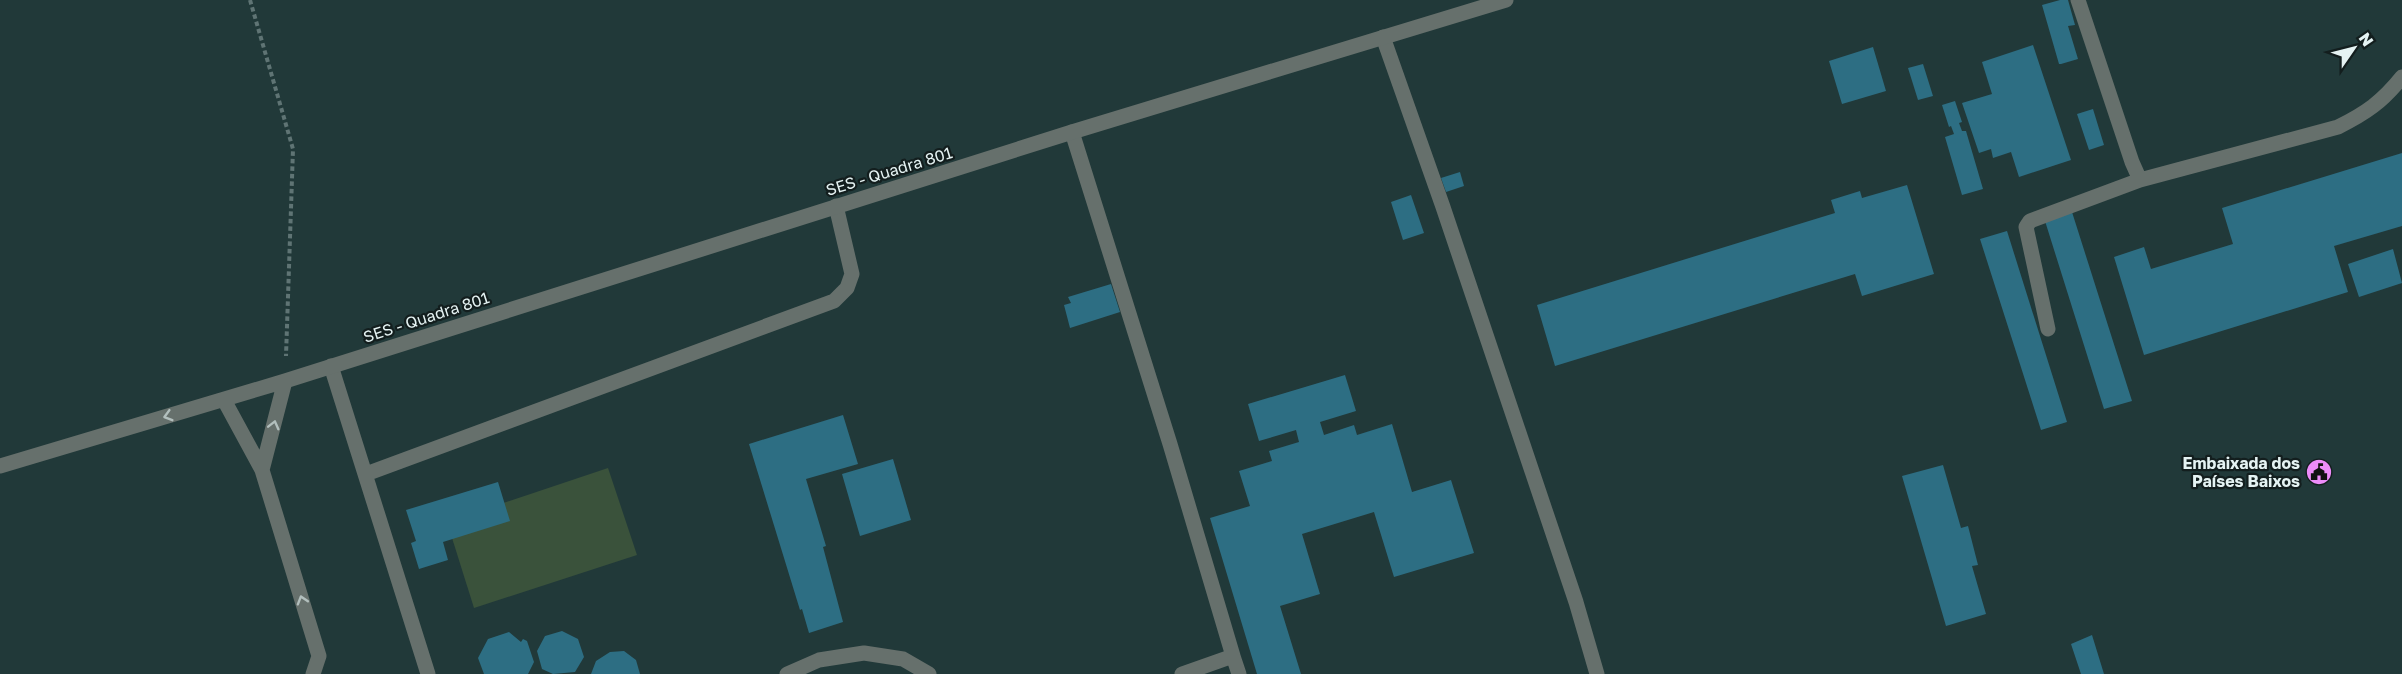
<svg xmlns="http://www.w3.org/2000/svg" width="2402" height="674" viewBox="0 0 2402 674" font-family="'Golos Text',sans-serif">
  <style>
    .green { fill: #3a523b }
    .building { fill: #2d6e83 }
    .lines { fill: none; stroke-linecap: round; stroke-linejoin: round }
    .path { stroke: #5f7474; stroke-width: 4; stroke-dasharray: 4.5 3; stroke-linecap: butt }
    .service { stroke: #66706c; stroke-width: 15 }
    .tertiary { stroke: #66706c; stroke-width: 15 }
    .oneway { stroke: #b2bfbd }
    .labels { text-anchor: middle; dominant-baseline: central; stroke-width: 4.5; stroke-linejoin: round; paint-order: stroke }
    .street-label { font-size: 16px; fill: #e5f3f3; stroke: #131e1e }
    .poi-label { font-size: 16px; font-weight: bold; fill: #e5f3f3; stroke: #131e1e; text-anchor: end }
  </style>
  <rect width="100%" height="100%" fill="#213939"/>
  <!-- green -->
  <path class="green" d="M608,468l29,87 -163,53 -27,-86z"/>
  <!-- building -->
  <path class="building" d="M2060,0h8l7,25 -7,1 10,33 -17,5h-2l-17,-59z
    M2033,45l38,115 -52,17 -8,-25 -18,6 -2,-9 -12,4 -17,-50 30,-9 -10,-32z
    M1873,47l13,44 -44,13 -13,-43z
    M1923,64l10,32 -15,4 -10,-32z
    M1955,101l7,21 -3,1 3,8h4l17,58 -21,6 -17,-58 9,-3 -3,-8 -2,1 -7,-22z
    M2093,109l11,36 -15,5 -12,-36z
    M2402,153v73l-68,20 14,46 -204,63 -30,-98 30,-10 7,22 82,-25 -11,-36z
    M1460,172l4,14 -18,6 -5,-14z
    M1907,185l27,89 -72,22 -7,-22 -300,92 -18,-61 298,-92 -4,-13 29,-9 2,7z
    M1411,195l13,38 -21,7 -12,-38z
    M2072,212l60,189 -28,8 -59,-188z
    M2007,231l60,191 -26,8 -61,-191z
    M2393,249l9,34 -43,14 -11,-33z
    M1111,284l9,28 -50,16 -6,-23 7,-2 -3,-6z
    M1345,375l11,36 -36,11 4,13 30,-10 3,10 35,-11 20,68 39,-12 23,73 -80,24 -20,-65 -72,22 18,60 -40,12 21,68h-44l-47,-156 40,-12 -11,-35 33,-10 -3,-10 30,-9 -3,-12 -37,11 -11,-37z
    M843,415l15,49 -52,15 20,67 -3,1 20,75 -34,11 -7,-24 -2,1 -51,-166z
    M893,459l18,61 -51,16 -18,-62z
    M1943,465l18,63 7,-2 10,39 -6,1 14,48 -40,12 -44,-150z
    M498,482l12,39 -67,21 5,18 -29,9 -8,-26 5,-2 -10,-31z
    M562,631l16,8 6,18 -9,15 -22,2 -11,-5 -5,-18 8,-15z
    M509,632l12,10 2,-3 4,2 7,21 -6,12h-44l-6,-16 10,-19z
    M2092,635l12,39h-23l-10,-30z
    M624,651l12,9 4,14h-49l5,-13 14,-9z"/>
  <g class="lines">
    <!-- path -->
    <path class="path" d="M250,0l43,149 -7,207"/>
    <!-- service -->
    <path class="service" d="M2078,0l54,162 8,18 198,-53c28,-14 44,-25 64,-50
      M1383,37l60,170 133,395 21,72
      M1072,132l98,312 63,212 -51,18
      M2048,329l-22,-102 4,-6 110,-41
      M331,366l97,308
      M366,474l468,-173 13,-13 5,-14 -16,-68
      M1233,656l6,18
      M787,674l32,-14 45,-7 39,6 26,15"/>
    <!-- tertiary -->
    <path class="tertiary" d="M224,400l38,70 57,186 -6,18
      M0,466l285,-85 787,-249 434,-132
      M262,470l23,-89"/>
  </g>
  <!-- one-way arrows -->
  <defs><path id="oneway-chevron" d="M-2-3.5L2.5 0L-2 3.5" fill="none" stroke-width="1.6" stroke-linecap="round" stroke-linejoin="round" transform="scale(1.5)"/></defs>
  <g class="oneway">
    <use href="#oneway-chevron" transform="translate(168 416) rotate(164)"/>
    <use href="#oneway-chevron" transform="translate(274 425) rotate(-76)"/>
    <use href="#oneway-chevron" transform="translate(302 600) rotate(-107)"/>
  </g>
  <!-- icons -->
  <defs>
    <g id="civic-disc" transform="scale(1.35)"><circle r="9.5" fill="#ed8cf9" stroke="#131e1e"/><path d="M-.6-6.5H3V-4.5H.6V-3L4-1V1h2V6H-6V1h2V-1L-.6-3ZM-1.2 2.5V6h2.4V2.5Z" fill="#111"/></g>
  </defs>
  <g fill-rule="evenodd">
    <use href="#civic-disc" x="2319" y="472"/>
  </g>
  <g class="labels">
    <!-- street labels -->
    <g class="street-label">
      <text transform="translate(889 171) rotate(-17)">SES - Quadra 801</text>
      <text transform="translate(426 317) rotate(-18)">SES - Quadra 801</text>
    </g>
    <!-- poi labels -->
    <g class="poi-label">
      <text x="2300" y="463">Embaixada dos<tspan x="2300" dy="18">Países Baixos</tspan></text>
    </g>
  </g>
  <!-- north arrow -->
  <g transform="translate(2354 48) rotate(55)" stroke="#131e1e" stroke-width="4.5" paint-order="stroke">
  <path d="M0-4.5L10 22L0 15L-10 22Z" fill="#e5f3f3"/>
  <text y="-9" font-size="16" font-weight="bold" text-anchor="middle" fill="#e5f3f3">N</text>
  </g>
</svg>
